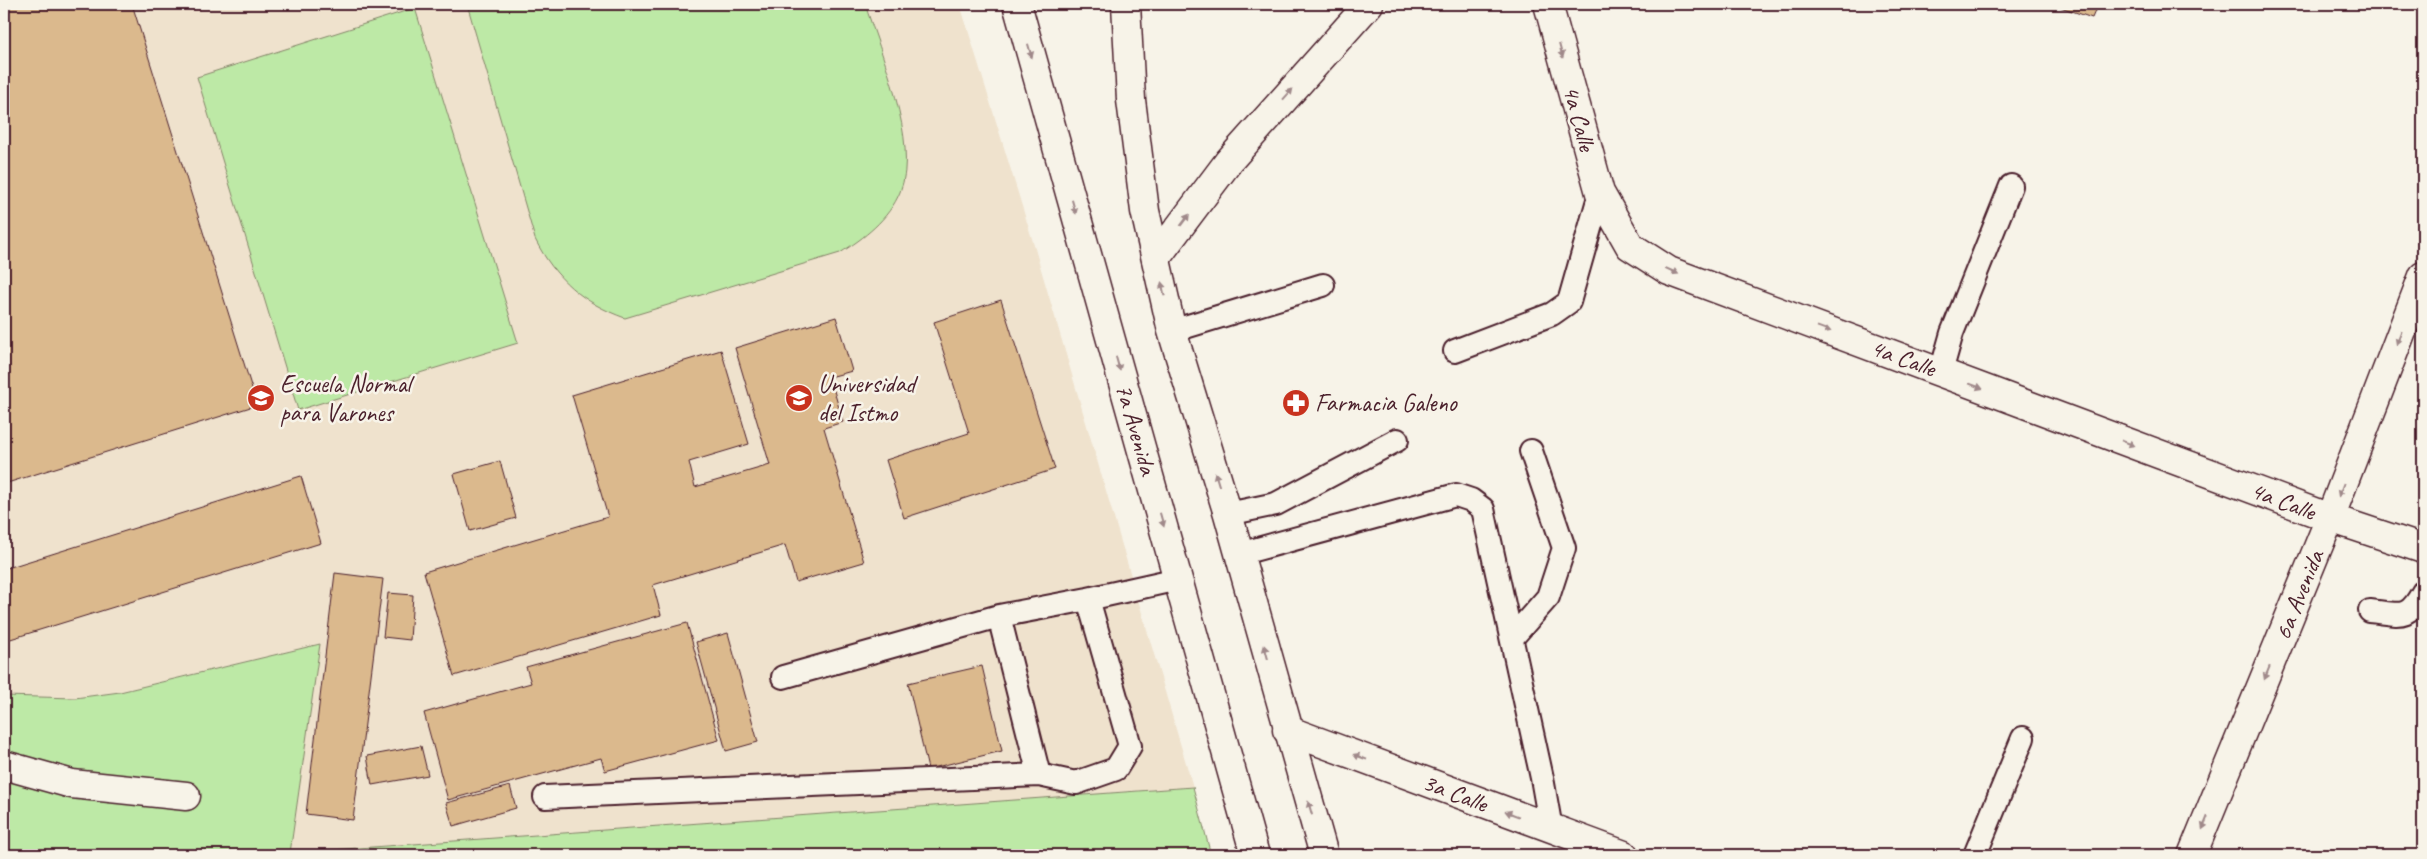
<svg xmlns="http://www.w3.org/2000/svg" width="2427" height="859" viewBox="0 0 2427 859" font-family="Caveat,sans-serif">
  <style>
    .built { fill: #efe2cd }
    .green { fill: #bde9a6; stroke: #848468 }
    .building { fill: #dbb98d; stroke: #4a1f2b }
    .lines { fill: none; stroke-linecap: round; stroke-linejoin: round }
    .service-casing { stroke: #4a1f2b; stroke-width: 26 }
    .minor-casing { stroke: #4a1f2b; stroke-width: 31 }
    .tertiary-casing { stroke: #4a1f2b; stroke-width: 31 }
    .secondary-casing { stroke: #4a1f2b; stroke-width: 31 }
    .service { stroke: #f7f3e8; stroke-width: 22 }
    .minor { stroke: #f7f3e8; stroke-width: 28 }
    .tertiary { stroke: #f7f3e8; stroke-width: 28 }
    .secondary { stroke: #f7f3e8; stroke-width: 28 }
    .oneway { fill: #a0898a }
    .labels { text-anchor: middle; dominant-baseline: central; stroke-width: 5; stroke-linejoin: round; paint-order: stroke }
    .street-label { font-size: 25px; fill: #4a1f2b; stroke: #f7f3e8 }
    .poi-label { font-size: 25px; fill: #4a1f2b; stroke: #f7f3e8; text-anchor: start }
  </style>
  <rect width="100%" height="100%" fill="#f7f3e8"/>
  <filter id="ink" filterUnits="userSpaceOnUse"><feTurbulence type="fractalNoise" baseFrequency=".02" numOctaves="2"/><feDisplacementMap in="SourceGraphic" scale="10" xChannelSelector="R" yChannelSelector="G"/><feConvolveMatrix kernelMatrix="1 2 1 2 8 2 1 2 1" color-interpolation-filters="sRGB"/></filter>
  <g filter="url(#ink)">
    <!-- built -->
    <path class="built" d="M4,4h956l73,238 160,545 -903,66 29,-209 -199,48 -45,6 -71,-2z"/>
    <!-- green -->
    <path class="green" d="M467,4h398c15,48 55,139 35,188 -11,27 -36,46 -60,61l-215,65c-42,-15 -70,-39 -90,-79z
      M415,8l103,335 -220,67 -101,-333z
      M320,644l-30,209 903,-66 18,68h-1207v-159l71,2 45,-6z"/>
    <!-- building -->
    <path class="building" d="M4,4h128l125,401 -253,79z
      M2052,4h46l-6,14z
      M1001,300l54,169 -151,49 -18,-58 83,-27 -35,-111z
      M836,317l16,54 -22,6 13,45 -19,6 40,134 -68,20 -11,-37 -132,40 8,30 -207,61 -30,-104 184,-55 -36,-122 149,-45 28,94 -60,18 6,25 75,-22 -35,-117z
      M500,461l16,57 -46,13 -16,-57z
      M301,476l20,67 -317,98v-72z
      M335,573l48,6 -30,241 -47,-6z
      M388,593l25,2 -3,45 -27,-3z
      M687,623l32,117 -114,31 -4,-13 -153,42 -24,-87 107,-30 -5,-16z
      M728,633l30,109 -32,9 -30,-109z
      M982,666l20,85 -74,18 -20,-86z
      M421,746l7,29 -56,10 -5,-29z
      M510,786l6,22 -63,18 -7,-23z"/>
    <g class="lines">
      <!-- service casing -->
      <g class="service-casing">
        <path id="service" d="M1172,331l151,-46
          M1455,351l97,-37 17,-12 31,-109
          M1941,372l11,-39 59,-147
          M1228,514l48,-10 121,-64
          M1239,554l217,-59 15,5 12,9 59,269 9,51
          M2370,611c30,3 37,10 53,-19
          M999,616l40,159 37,8 40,-14 14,-23 -42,-147
          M1512,638l36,-41 16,-49 -33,-97
          M783,677l216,-61 89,-17 90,-20
          M545,797l494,-22
          M1975,855l48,-117"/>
      </g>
      <!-- minor casing -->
      <g class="minor-casing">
        <path id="minor" d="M1548,4l52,189 30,53 39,25 661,247 93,31
          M1156,258l73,-97 140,-157
          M4,765l68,19 114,12
          M2192,855l138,-337 93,-242"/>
      </g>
      <!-- tertiary casing -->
      <g class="tertiary-casing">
        <path id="tertiary" d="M1287,730l337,125"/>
      </g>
      <!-- secondary casing -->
      <g class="secondary-casing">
        <path id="secondary" d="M1017,4l238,851
          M1126,4l5,96 14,111 27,120 56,183 96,341"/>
      </g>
      <!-- service -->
      <use href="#service" class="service"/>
      <!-- minor -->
      <use href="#minor" class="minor"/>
      <!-- tertiary -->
      <use href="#tertiary" class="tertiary"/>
      <!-- secondary -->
      <use href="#secondary" class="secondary"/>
    </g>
    <!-- one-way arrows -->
    <defs><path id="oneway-solid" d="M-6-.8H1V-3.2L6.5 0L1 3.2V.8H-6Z" transform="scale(1.25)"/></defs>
    <g class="oneway">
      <use href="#oneway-solid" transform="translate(1030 51) rotate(74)"/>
      <use href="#oneway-solid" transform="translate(1561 51) rotate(75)"/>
      <use href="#oneway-solid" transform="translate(1288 94) rotate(-48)"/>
      <use href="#oneway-solid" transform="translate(1074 207) rotate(74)"/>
      <use href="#oneway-solid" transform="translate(1185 220) rotate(-53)"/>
      <use href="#oneway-solid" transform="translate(1672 271) rotate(25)"/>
      <use href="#oneway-solid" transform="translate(1163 289) rotate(-103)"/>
      <use href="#oneway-solid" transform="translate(1824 329) rotate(20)"/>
      <use href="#oneway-solid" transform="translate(2399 338) rotate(111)"/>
      <use href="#oneway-solid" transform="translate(1118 364) rotate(74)"/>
      <use href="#oneway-solid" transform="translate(1976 386) rotate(21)"/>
      <use href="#oneway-solid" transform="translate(2128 443) rotate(21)"/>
      <use href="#oneway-solid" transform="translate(1217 479) rotate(-107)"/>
      <use href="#oneway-solid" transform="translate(2341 490) rotate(111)"/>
      <use href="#oneway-solid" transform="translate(1162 520) rotate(74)"/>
      <use href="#oneway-solid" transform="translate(1266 652) rotate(-105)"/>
      <use href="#oneway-solid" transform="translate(2267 673) rotate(112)"/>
      <use href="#oneway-solid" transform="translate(1360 757) rotate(-159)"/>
      <use href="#oneway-solid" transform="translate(1310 808) rotate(-106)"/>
      <use href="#oneway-solid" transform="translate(1512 814) rotate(-159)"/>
      <use href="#oneway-solid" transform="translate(2205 823) rotate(112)"/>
    </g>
  </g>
  <!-- icons -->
  <defs>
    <g id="school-disc" transform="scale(1.4375)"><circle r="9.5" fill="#c8321e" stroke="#f7f3e8"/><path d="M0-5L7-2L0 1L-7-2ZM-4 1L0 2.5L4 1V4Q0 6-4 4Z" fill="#fff"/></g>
    <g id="university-disc" transform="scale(1.4375)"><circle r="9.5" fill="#c8321e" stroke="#f7f3e8"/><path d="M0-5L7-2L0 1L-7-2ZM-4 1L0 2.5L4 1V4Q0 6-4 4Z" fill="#fff"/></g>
    <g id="pharmacy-disc" transform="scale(1.4375)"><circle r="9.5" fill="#c8321e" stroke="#f7f3e8"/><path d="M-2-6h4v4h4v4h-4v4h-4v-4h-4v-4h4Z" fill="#fff"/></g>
  </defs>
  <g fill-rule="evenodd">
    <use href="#school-disc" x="261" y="398"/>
    <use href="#university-disc" x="799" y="398"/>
    <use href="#pharmacy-disc" x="1296" y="403"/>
  </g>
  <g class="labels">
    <!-- street labels -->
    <g class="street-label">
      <text transform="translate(1579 118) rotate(75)">4a Calle</text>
      <text transform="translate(1903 358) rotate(20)">4a Calle</text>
      <text transform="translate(1136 429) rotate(74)">7a Avenida</text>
      <text transform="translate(2283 501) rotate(21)">4a Calle</text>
      <text transform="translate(2299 595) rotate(-68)">6a Avenida</text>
      <text transform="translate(1455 793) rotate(21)">3a Calle</text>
    </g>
    <!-- poi labels -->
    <g class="poi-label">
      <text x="280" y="384">Escuela Normal<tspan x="280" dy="29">para Varones</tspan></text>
      <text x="818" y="384">Universidad<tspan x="818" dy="29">del Istmo</tspan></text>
      <text x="1315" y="403">Farmacia Galeno</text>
    </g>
  </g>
  <!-- margin -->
  <rect width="2427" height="859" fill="none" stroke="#f7f3e8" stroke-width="20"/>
  <rect x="10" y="10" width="2407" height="839" fill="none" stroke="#4a1f2b" stroke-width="2" filter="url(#ink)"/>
</svg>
